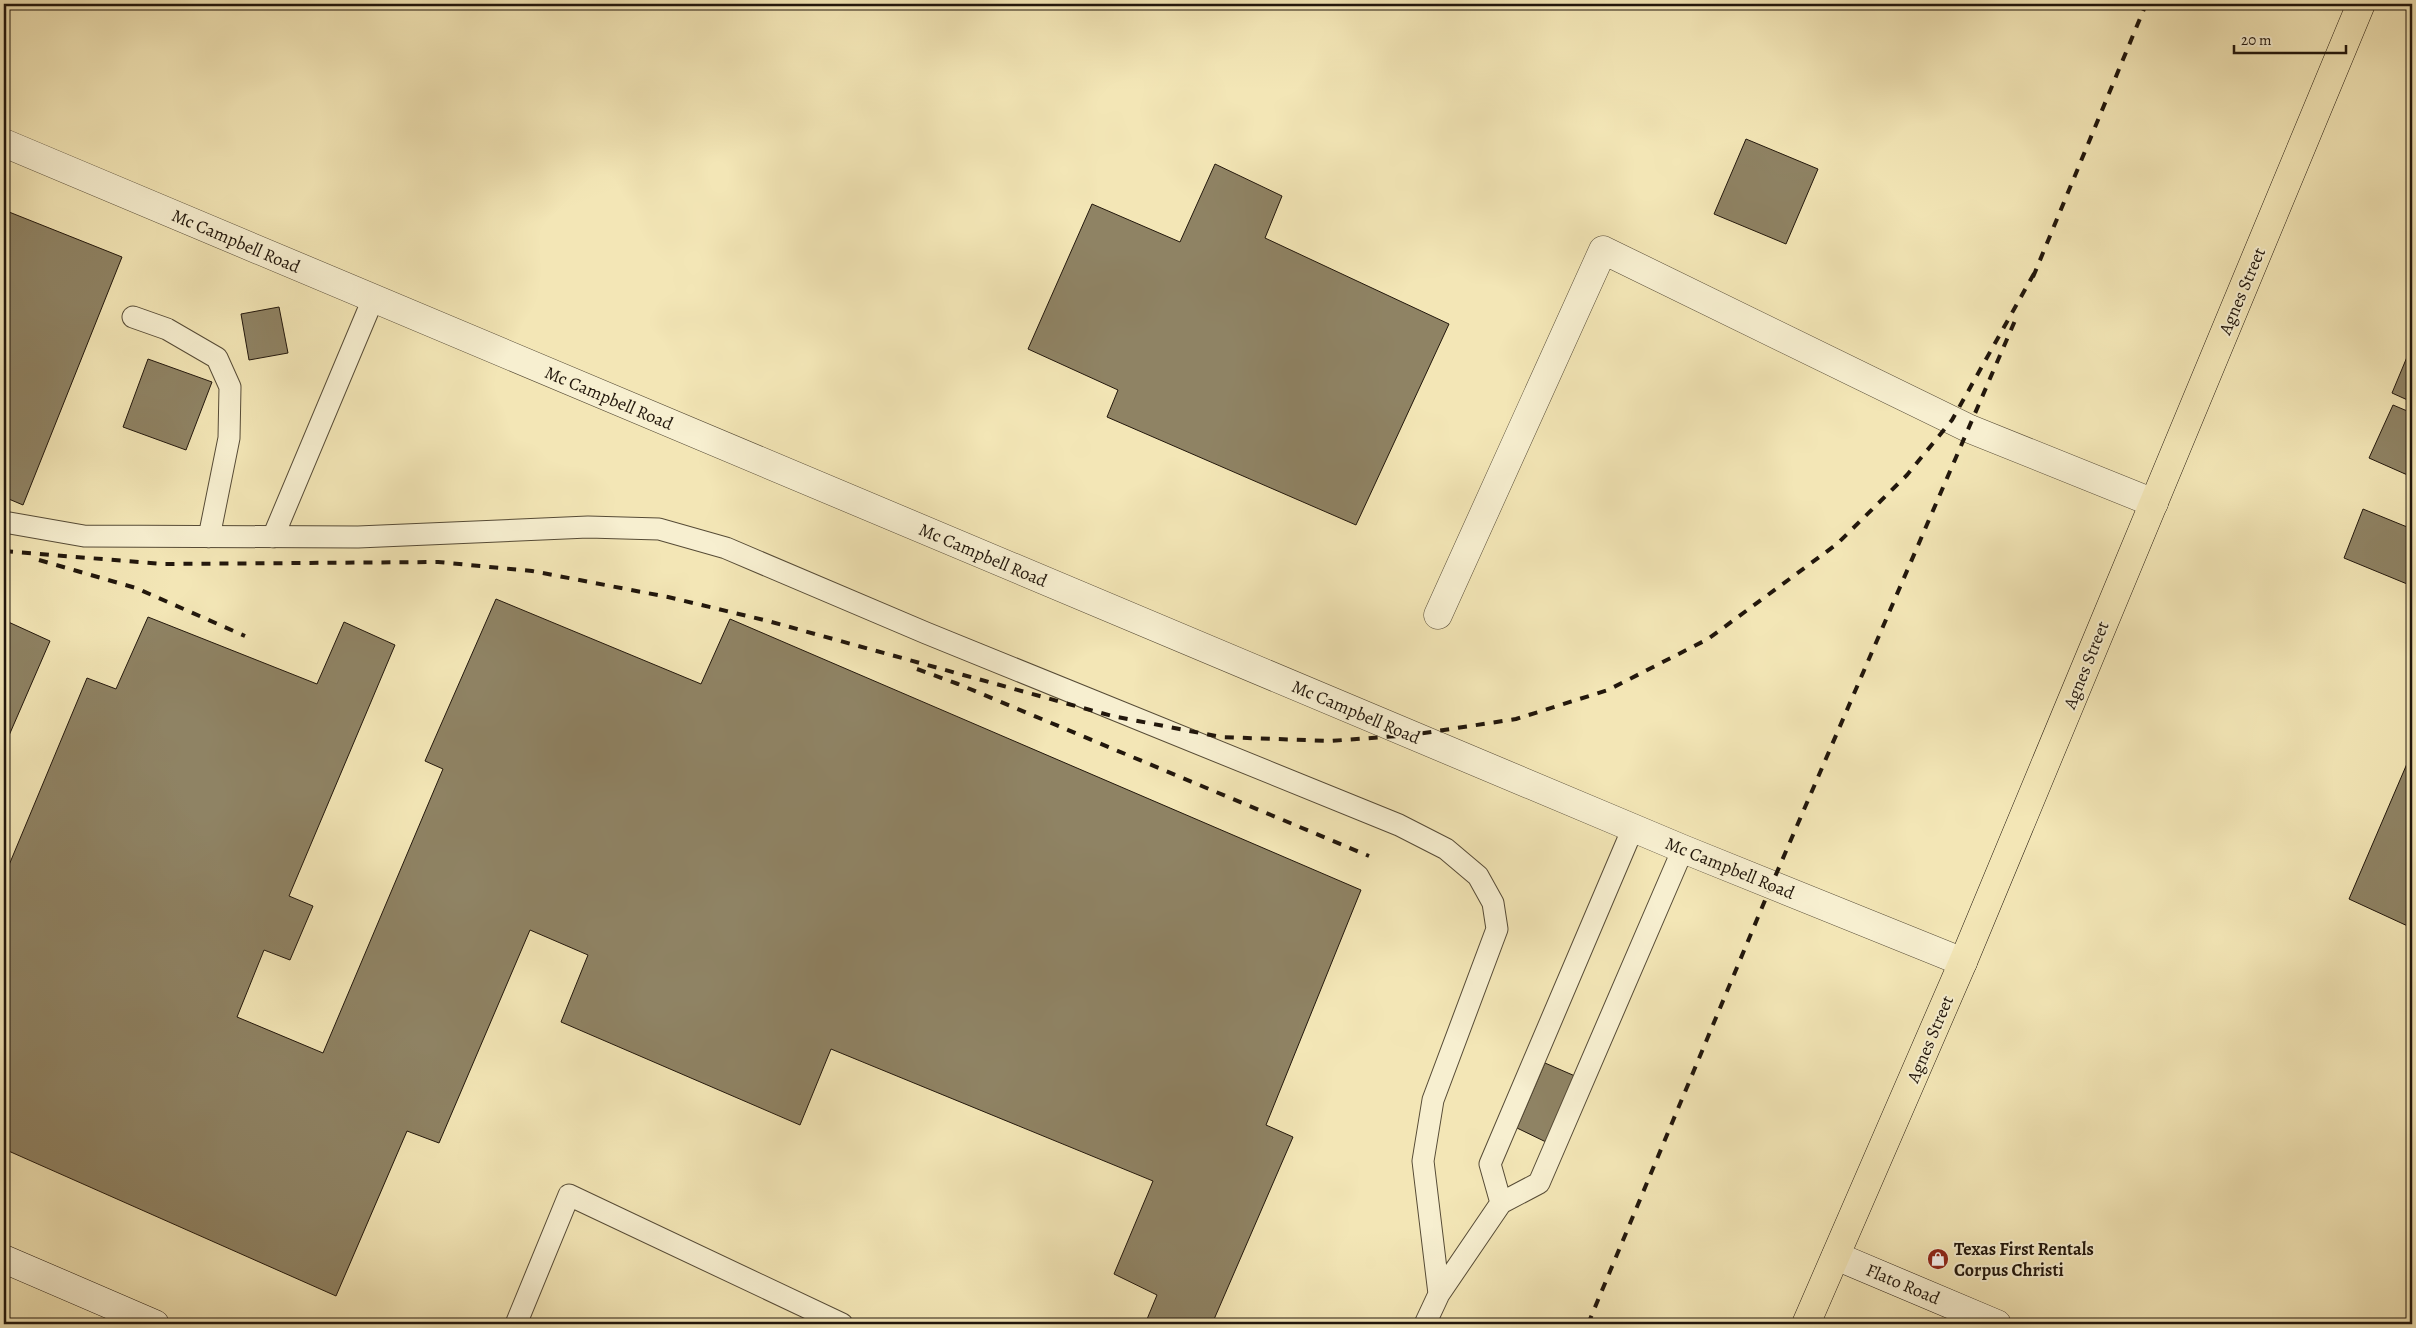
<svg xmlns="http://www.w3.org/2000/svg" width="2416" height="1328" viewBox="0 0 2416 1328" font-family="Alegreya,serif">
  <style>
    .building { fill: #8f8364; stroke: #22170c }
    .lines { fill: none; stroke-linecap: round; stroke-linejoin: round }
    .lane-casing { stroke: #564b36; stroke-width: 23 }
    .street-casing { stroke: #564b36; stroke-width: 29 }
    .secondary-casing { stroke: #22170c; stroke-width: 29 }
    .primary-casing { stroke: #22170c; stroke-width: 29 }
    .lane { stroke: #f7efd0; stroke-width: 21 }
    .street { stroke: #f7efd0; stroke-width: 28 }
    .secondary { stroke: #f7efd0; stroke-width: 28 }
    .primary { stroke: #f3e6b6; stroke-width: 28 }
    .rail { stroke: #22170c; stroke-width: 4; stroke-dasharray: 9 9; stroke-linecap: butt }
    .labels { text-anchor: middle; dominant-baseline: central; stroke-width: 4; stroke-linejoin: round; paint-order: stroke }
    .street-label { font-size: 18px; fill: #22170c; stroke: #f7efd0 }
    .poi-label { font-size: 18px; font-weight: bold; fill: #22170c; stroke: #f7efd0; text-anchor: start }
  </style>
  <rect width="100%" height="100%" fill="#f3e6b6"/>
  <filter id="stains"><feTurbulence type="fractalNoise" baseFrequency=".004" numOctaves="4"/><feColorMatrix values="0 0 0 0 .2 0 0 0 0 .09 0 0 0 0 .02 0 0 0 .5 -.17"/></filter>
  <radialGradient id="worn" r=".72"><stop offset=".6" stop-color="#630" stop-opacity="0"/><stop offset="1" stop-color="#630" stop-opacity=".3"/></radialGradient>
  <!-- building -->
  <path class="building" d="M1746,139l72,30 -32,75 -72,-30z
    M1215,164l67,32 -17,42 184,86 -93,201 -249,-108 11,-27 -90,-41 64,-145 88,38z
    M4,210l118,47 -99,248 -19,-8z
    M279,307l9,46 -39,7 -8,-46z
    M2412,345v57l-20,-9z
    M148,359l64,23 -26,68 -63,-23z
    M2393,405l19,8v64l-43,-19z
    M2363,509l49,20v57l-68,-28z
    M496,599l205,85 29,-65 631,271 -95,235 27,12 -81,187h-67l12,-29 -43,-21 39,-93 -322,-132 -31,76 -239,-103 27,-67 -58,-25 -91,213 -32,-12 -71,165 -332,-147v-272l83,-199 29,11 32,-72 169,67 27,-62 51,23 -106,251 24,10 -23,54 -26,-10 -27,67 86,36 120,-284 -18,-8z
    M4,620l46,21 -46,106z
    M2412,752v176l-63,-29z
    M1545,1063l30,13 -29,66 -29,-14z"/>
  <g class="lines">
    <!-- lane casing -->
    <g class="lane-casing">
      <path id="lane" d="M133,317l34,12 50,29 13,29 -1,51 -20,99
        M4,522l80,14 274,1 230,-10 71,2 67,19 200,85 473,192 47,24 32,27 15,27 4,26 -64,171 -10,61 16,133
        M273,537l100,-238
        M1501,1203l-11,-39 143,-336
        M516,1324l53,-129 273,129
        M1425,1324l14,-30 62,-91 38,-20 144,-334"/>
    </g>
    <!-- street casing -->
    <g class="street-casing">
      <path id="street" d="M4,143l1679,706 280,113
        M1438,615l165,-365 367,179 184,74"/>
    </g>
    <!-- secondary casing -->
    <g class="secondary-casing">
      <path id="secondary" d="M1836,1256l161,68
        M4,1259l151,65"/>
    </g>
    <!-- primary casing -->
    <g class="primary-casing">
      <path id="primary" d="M1806,1324l157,-362 398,-958"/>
    </g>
    <!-- lane -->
    <use href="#lane" class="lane"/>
    <!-- street -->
    <use href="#street" class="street"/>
    <!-- secondary -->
    <use href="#secondary" class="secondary"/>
    <!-- primary -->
    <use href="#primary" class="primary"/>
    <!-- rail -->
    <path class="rail" d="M2033,277l113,-273
      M4,551l158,13 276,-2 94,9 136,26 100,24 344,95 109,21 109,4 81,-6 105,-16 92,-29 100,-51 129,-95 70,-69 45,-55 84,-150
      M39,560l97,28 109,48
      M917,669l41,15 411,172
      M1588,1324l183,-438 246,-570"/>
  </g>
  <!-- icons -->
  <defs>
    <g id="shop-disc" transform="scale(1.125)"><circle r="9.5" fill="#8f2418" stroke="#f7efd0"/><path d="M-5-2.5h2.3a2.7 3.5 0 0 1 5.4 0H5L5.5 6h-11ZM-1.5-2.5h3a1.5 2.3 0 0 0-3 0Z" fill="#fff"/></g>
  </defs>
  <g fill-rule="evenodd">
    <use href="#shop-disc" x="1938" y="1259"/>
  </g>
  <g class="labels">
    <!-- street labels -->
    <g class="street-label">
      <text transform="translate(236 241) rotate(23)">Mc Campbell Road</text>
      <text transform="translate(2242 291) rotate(-67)">Agnes Street</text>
      <text transform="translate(609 398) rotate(23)">Mc Campbell Road</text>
      <text transform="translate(983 555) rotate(23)">Mc Campbell Road</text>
      <text transform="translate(2086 665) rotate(-68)">Agnes Street</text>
      <text transform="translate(1356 712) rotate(23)">Mc Campbell Road</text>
      <text transform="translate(1730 868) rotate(22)">Mc Campbell Road</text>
      <text transform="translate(1930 1039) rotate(-67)">Agnes Street</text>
      <text transform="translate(1903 1284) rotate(23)">Flato Road</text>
    </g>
    <!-- poi labels -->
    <g class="poi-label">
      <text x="1954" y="1249">Texas First Rentals<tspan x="1954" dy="21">Corpus Christi</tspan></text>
    </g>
  </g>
  <!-- margin -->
  <rect width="2416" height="1328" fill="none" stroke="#f3e6b6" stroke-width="20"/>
  <rect x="5" y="5" width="2406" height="1318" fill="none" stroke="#22170c" stroke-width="2.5"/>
  <rect x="10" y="10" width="2396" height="1308" fill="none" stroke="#22170c"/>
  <!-- scale -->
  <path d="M2234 45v8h112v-8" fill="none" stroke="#22170c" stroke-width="2.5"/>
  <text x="2241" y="45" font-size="15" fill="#22170c" stroke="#f7efd0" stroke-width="4" paint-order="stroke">20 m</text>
  <rect width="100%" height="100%" filter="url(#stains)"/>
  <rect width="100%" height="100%" fill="url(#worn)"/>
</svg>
